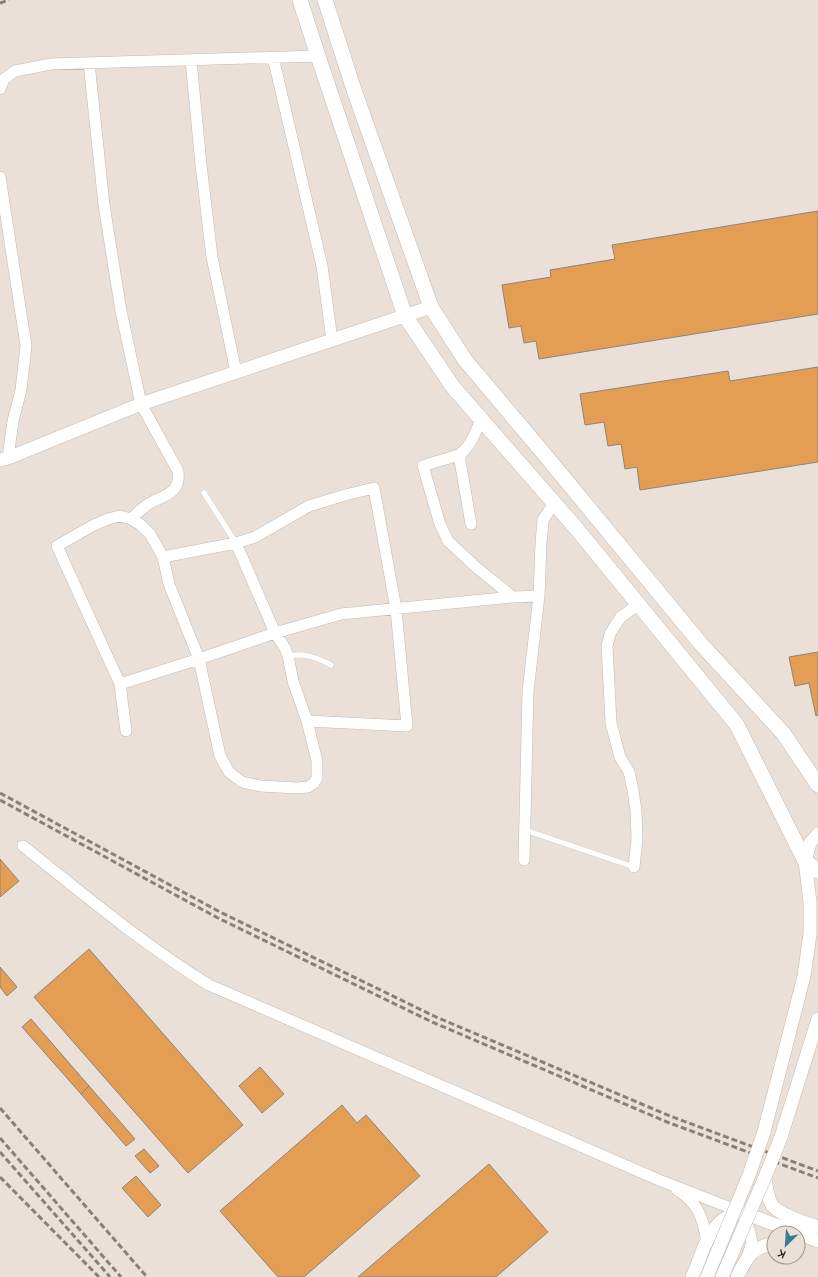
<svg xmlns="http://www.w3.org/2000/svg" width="818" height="1277" viewBox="0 0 818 1277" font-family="Quicksand,sans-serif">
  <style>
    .building { fill: #e49e54; stroke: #8c847c }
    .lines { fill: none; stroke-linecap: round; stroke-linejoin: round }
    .service-casing { stroke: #c2b9b0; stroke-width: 6 }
    .minor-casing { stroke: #c2b9b0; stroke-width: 12 }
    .tertiary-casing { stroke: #c2b9b0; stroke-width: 14 }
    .secondary-casing { stroke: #c2b9b0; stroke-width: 16 }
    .service { stroke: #fff; stroke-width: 5.5 }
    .minor { stroke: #fff; stroke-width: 11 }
    .tertiary { stroke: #fff; stroke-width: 13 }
    .secondary { stroke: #fff; stroke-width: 15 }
    .rail { stroke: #87817b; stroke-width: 3; stroke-dasharray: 6 3; stroke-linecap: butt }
    .tertiary-bridge-casing { stroke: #c2b9b0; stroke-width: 14; stroke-linecap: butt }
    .tertiary-bridge { stroke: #fff; stroke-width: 13 }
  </style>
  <rect width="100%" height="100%" fill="#eae0d8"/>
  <!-- building -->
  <path class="building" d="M818,211v103l-279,45 -3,-18 -12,2 -3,-17 -12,2 -7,-43 49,-8 -1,-7 65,-11 -3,-14z
    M818,367v95l-178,28 -3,-23 -12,2 -4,-25 -13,2 -4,-24 -19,3 -5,-31 148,-23 2,10z
    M818,652v63l-2,1 -7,-33 -14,3 -6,-29z
    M0,859l19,22 -19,16z
    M89,949l154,176 -55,48 -154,-176z
    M0,967l17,20 -10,9 -7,-9z
    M31,1019l58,67 -8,8 -59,-67z
    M260,1067l24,27 -22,19 -23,-27z
    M89,1086l46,53 -9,7 -45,-52z
    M342,1105l15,18 9,-8 54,61 -116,101h-26l-58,-66z
    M144,1149l15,17 -9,7 -15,-17z
    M489,1164l59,68 -52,45h-138z
    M136,1176l25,29 -13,12 -26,-29z"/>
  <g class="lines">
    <!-- service casing -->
    <g class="service-casing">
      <path id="service" d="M204,493l32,50
        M288,656c16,-3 28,1 43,9
        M525,830l109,37"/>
    </g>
    <!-- minor casing -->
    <g class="minor-casing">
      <path id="minor" d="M273,57l49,209 10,74
        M191,60l10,105 11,92 24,115
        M89,63l15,142 17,106 20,93 37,67c3,22 -13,24 -28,32 -7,4 -13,10 -19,16
        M0,89l4,-10 11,-8 36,-7 267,-8
        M0,177l26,169 -5,44 -8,31 -5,37
        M481,419c-5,12 -10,27 -21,35 -5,3 -30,9 -37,12l17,58 8,17 29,27 36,29
        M459,455l12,69
        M163,557l73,-14 19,-6 54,-31 36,-11 29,-7 22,121 11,117 -100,-5
        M120,684l79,-25 76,-26 66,-19 172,-17 26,-1
        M126,731l-6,-47 -63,-138 35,-20 16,-7 12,-3 11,3 10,6 9,9 13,23 6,27 30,75 21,97 9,16 13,10 18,4 37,2 11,-1 6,-4 3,-5v-17l-10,-40 -14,-40 -5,-25 -3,-8 -10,-15 -39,-90
        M23,846c60,48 120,98 186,139l450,195 82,32 9,20 2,11 -6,17
        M524,860l4,-169 11,-95 2,-52 2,-24 11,-17
        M634,867l3,-28 -1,-28 -3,-21 -4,-18 -9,-15 -9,-34 -4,-77 3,-12 6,-10 5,-7 18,-13
        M677,1190c22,13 26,29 30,52"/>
    </g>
    <!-- tertiary casing -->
    <g class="tertiary-casing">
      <path id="tertiary" d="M0,460l8,-2 133,-54 290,-97
        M764,1132l40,-156 6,-42v-32l-5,-41 5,-18 8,-9
        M781,1137l37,-118
        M765,1177c1,10 2,20 7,28 7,10 35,18 46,22
        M798,1233l20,8
        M692,1277c9,-19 14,-45 32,-58 5,-3 12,-5 17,-7l57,21
        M737,1277c9,-18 15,-31 37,-33"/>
    </g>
    <!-- secondary casing -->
    <g class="secondary-casing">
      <path id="secondary" d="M300,0l18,56 87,260 48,71 123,141 161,197 68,136 13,10
        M325,0l29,90 77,217 34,53 80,95 156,189 82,89 35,52"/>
    </g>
    <!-- service -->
    <use href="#service" class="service"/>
    <!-- minor -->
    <use href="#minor" class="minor"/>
    <!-- tertiary -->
    <use href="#tertiary" class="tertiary"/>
    <!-- secondary -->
    <use href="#secondary" class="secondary"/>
    <!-- rail -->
    <path class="rail" d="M0,3l9,-3
      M0,793l220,119 216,105 234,99 148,55
      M0,800l218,118 214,104 235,100 151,56
      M0,1108l147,169
      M0,1138l121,139
      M0,1152l110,125
      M0,1177l99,100"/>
    <!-- tertiary-bridge casing -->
    <g class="tertiary-bridge-casing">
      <path id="tertiary-bridge" d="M707,1277l42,-102 15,-43
        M722,1277l43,-100 16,-40"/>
    </g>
    <!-- tertiary-bridge -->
    <use href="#tertiary-bridge" class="tertiary-bridge"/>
  </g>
  <!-- north arrow -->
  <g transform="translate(786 1245) rotate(205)"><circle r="19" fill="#eae0d8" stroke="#9e9790"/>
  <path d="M0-3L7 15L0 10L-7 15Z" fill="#397c8d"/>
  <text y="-6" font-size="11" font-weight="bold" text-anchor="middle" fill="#2c2925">K</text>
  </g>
</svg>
